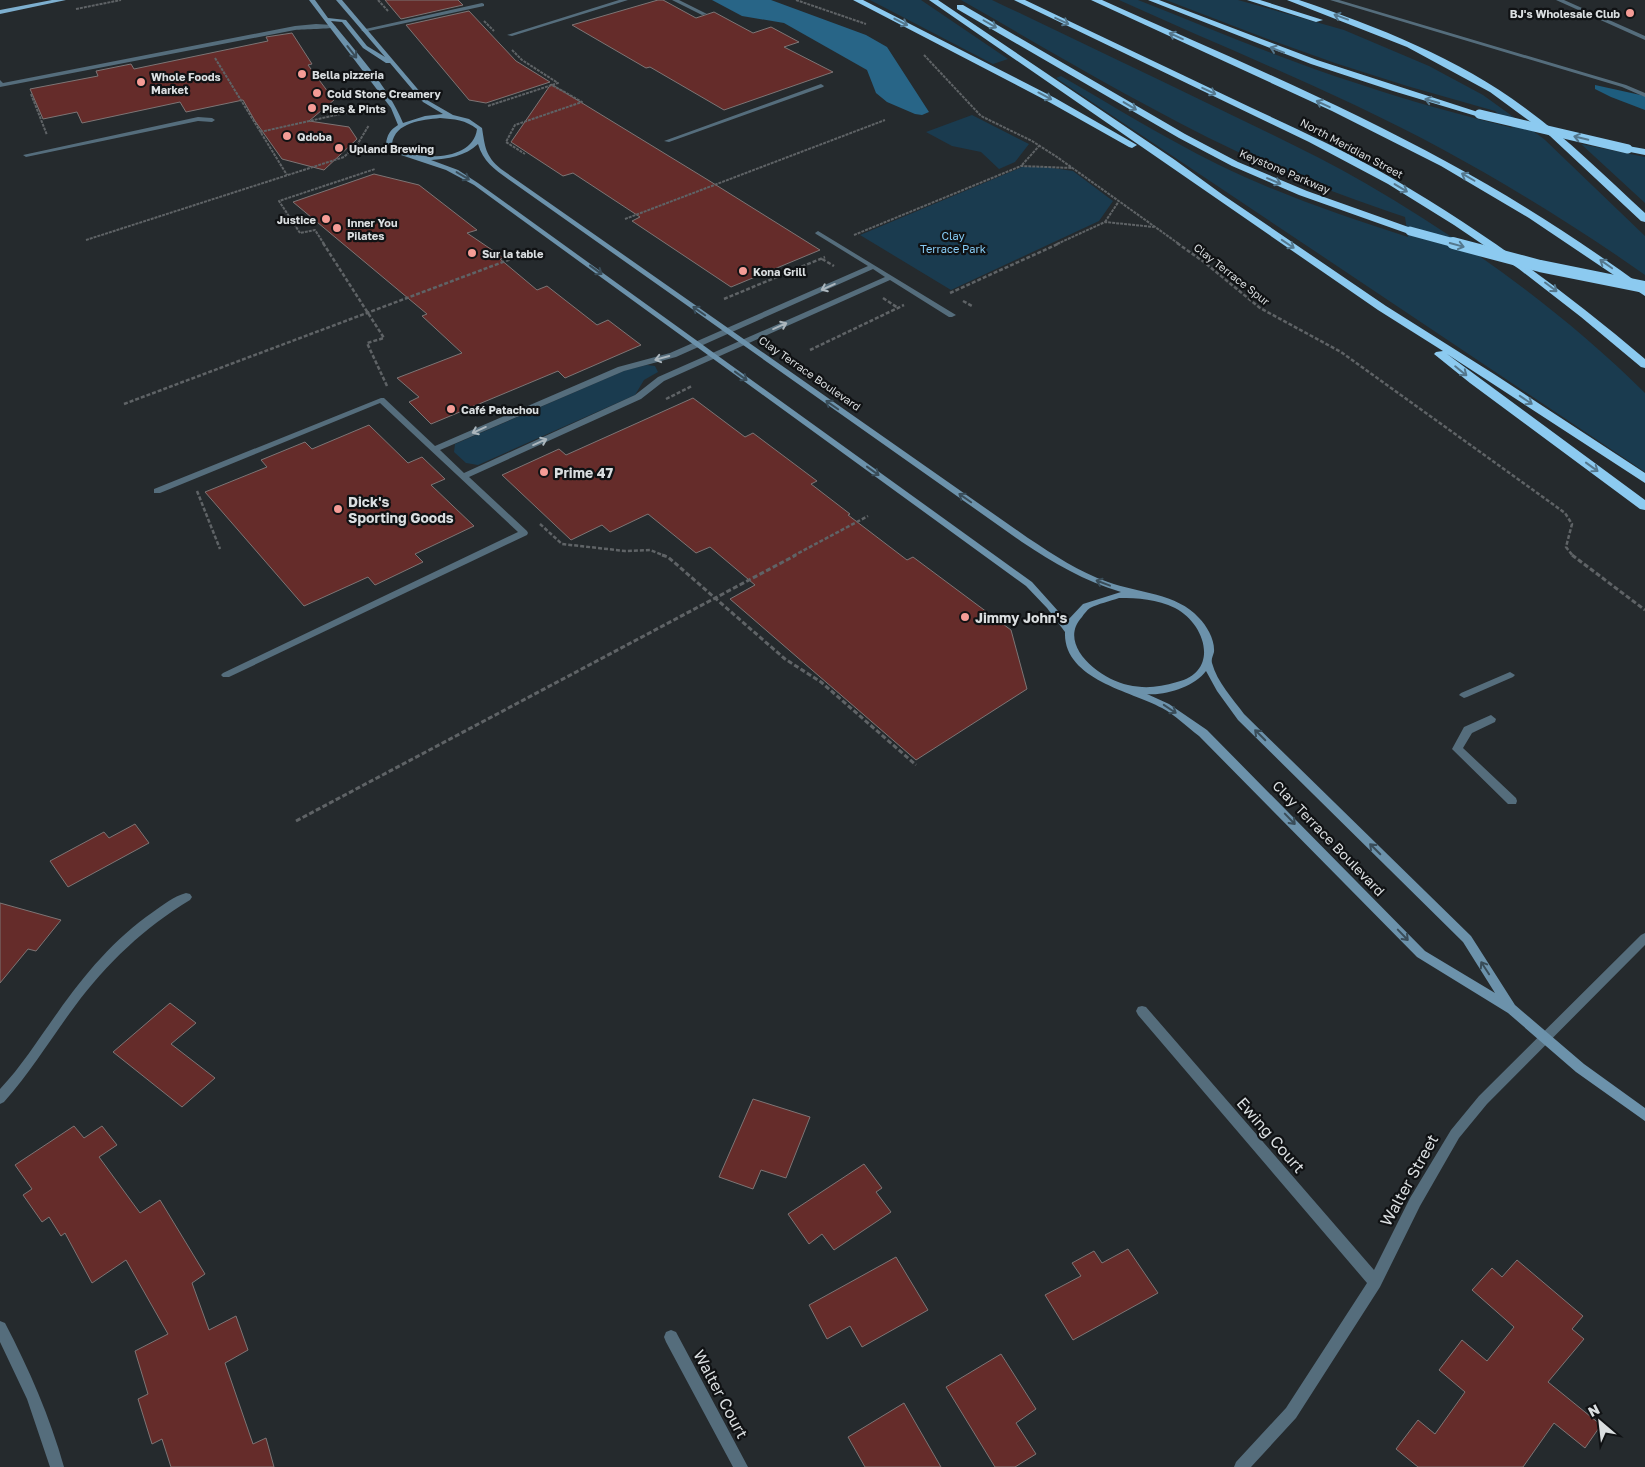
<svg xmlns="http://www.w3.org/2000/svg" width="1645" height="1467" viewBox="0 0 1645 1467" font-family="'Golos Text',sans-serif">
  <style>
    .green { fill: #1a3b4f }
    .forest { fill: #1e5d7e }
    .water { fill: #286587 }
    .building { fill: #652c2a; stroke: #7d7575 }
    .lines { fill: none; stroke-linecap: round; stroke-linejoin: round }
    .path-far2 { stroke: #5f6366; stroke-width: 2; stroke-dasharray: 3 1; stroke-linecap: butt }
    .path-far1 { stroke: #5f6366; stroke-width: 2.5; stroke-dasharray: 4 2; stroke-linecap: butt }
    .path { stroke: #5f6366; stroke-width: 3; stroke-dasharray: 5 2.5; stroke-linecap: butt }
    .lane { fill: #556d7c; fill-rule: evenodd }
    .street { fill: #556d7c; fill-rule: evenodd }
    .secondary { fill: #6c92ab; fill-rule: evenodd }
    .primary { fill: #7dafcf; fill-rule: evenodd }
    .highway { fill: #8ccaf0; fill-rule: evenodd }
    .highway-bridge-far1 { stroke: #8ccaf0; stroke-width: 9 }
    .highway-bridge { stroke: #8ccaf0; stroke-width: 12 }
    .oneway { stroke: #54778d }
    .oneway2 { stroke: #394c58 }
    .oneway3 { stroke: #abb6bd }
    .poi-dot { fill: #f59c96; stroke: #101214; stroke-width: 2 }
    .labels { text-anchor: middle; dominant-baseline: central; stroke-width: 4.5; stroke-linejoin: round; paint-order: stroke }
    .far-poi-label { font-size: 11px; font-weight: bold; fill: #dadee0; stroke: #101214; text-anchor: start }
    .far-street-label { font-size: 11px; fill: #dadee0; stroke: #101214 }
    .far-park-label { font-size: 11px; fill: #87cbf4; stroke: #101214 }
    .poi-label { font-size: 14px; font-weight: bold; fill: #dadee0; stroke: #101214; text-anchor: start }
    .street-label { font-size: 14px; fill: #dadee0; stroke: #101214 }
    .near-street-label { font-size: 16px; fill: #dadee0; stroke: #101214 }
  </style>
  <rect width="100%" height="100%" fill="#252a2d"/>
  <!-- green -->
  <path class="green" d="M870,0h51l87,59 -15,5z
    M961,0h31c72,34 144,69 215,103 53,26 108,51 158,80 101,59 197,128 280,210v79l-589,-394 5,-2c52,30 102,61 156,88 61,30 126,52 191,73l-3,-20c-57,-19 -114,-40 -169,-66 -94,-45 -184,-99 -275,-151z
    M1119,0h19c73,29 146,60 221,84 50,17 102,31 154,44l-18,-17 -88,-25 -72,-23 -70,-25 -99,-38h72l106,30 85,36 54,29 61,44 101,97v39c-65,-46 -133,-88 -203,-126 -104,-56 -215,-100 -323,-149z
    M972,115l57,29 -14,18 -16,7 -18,-17 -29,-6 -26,-14z
    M1581,144l64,13v46z
    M1022,167h24l27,4 40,30 -14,20 -148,69 -91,-55z
    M647,365l8,1 3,6 -14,8 -9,15 -157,70 -12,-2 -12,-11 1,-8 171,-74z"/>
  <!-- forest -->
  <path class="forest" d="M1595,85l50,11v14l-34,-13 -16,-8z"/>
  <!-- water -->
  <path class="water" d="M712,0h59l95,35 21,12 42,65 -7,3 -7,-1 -28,-12 -11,-9 -9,-23 -83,-47 -42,-7z"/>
  <!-- building -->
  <path class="building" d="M385,0h73l5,5 -62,14z
    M658,0h5l33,18 18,-6 39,21 18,-6 28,15 -15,5 49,25 -109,38 -74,-43 -4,1 -74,-43z
    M469,11l47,50 34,21 -64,21 -17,-3 -63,-75z
    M292,33l20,31 -4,1 26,35 -25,21 40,6 8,12 -33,31 -42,-11 -27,-38 -12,-21 -57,12 -6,-10 -98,21 -5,-11 -34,7 -13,-30 68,-13 -2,-5 35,-7 3,5 134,-28 -2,-4z
    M551,84l157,96 112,70 -89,37 -99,-66 8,-4 -67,-44 -10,3 -52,-34z
    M374,174l45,11 58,45 -10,3 37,25 -4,1 37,31 10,-4 50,39 11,-5 33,25 -76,33 -7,-7 -127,53 -22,-22 10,-5 -22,-19 65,-25 -40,-37 5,-2 -134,-112z
    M693,398l52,39 8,-4 64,48 -6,3 39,30 -2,1 59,45 6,-3 98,73 16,59 -111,71 -186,-161 25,-14 -45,-38 -14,6 -48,-39 -38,18 -8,-7 -31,15 -69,-65 57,-26 7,6z
    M369,425l39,38 14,-6 23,22 -14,6 43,41 -59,28 8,8 -48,23 -7,-8 -64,29 -99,-114 62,-25 -6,-7 44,-18 7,7z
    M135,824l14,19 -81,44 -18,-26 54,-29 5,6z
    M0,903l61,17 -25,31 -8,-2 -28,34z
    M170,1003l26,20 -25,21 44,34 -33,29 -69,-55z
    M753,1099l57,18 -24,61 -25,-8 -8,19 -34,-12z
    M74,1126l10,12 18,-12 15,19 -18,12 41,56 20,-13 45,74 -13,9 17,47 27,-14 12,34 -23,13 28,81 13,-6 8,29h-103l-9,-28 -10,5 -14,-45 10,-5 -13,-43 33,-17 -42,-74 -34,23 -27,-50 -4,3 -12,-19 -7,5 -19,-27 9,-6 -17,-24z
    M864,1164l18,24 -6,4 15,20 -57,38 -12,-16 -13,10 -21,-30z
    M1128,1249l30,44 -85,47 -28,-45 36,-19 -9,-13 22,-12 8,12z
    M896,1257l32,53 -66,37 -12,-21 -23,13 -18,-34z
    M1517,1260l66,56 -11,13 12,10 -36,43 53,43 -16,23 -31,-25 -31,44h-105l-22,-18 22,-29 17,14 30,-42 -26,-22 23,-30 25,21 27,-34 -42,-37 20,-22 10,9z
    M1001,1354l35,55 -20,14 20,31 -21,13h-20l-49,-80z
    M904,1403l37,64h-76l-17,-30z"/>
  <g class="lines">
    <!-- path-far2 -->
    <path class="path-far2" d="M378,0l10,11
      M796,0l70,24
      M76,9l45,-9
      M484,21l10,10
      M512,50l10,10 36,23 -6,2
      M924,55l57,61 51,25 25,16 122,87
      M215,58l72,117
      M31,94l16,41
      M488,106l64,-21 30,17 -67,23 -9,17 19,12
      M260,132l94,-21
      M1022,165l17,-19
      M625,219l260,-99
      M1105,222l14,-21
      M854,235l167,-69 51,2
      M86,240l258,-83 13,-12 12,-20
      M324,244l-9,-14 -15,3 -21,-32 96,-32
      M1057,244l48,-22 49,5"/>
    <!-- path-far1 -->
    <path class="path-far1" d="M323,243l61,95 -17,5 20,43
      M1177,243l27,19 56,46 81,44 224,161 7,11 -6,23 7,9
      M822,259l12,7
      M950,293l110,-50
      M883,298l15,10
      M724,299l101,-42
      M963,301l9,5
      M810,350l94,-45
      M666,399l26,-13
      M124,404l395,-148
      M197,491l23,58
      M540,524l22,20 63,7 25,-1 15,6
      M793,556l75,-40"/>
    <!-- path -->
    <path class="path" d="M662,555l6,2 117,102 36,23 95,83
      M1572,555l73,55
      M296,821l500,-266"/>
    <!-- lane -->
    <path class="lane" d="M619,0h9l-116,36 -5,-1z
      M672,0h7l28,14 -5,1z
      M1330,0h9l287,85 19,8v4l-23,-10z
      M1556,0h8l81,36v4z
      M482,3l2,1v2l-120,26 -3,-2z
      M316,24l17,1 3,2c-5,2 -32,2 -41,3l-295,57v-7l3,3 292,-57z
      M821,84l3,2 -1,1 -154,55 -5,-1z
      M198,117l14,1 3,2 -3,2 -14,-1 -172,36 -3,-2z
      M818,231l138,84 -4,2h-3l-59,-37 -226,101 -23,18 -172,78 58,54 1,2 -1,2 -298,142h-6l-2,-2 2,-2 295,-141 -138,-129 -220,90h-6v-4l227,-91h3l51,48 183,-79 52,-14 198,-87 -52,-32 -1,-1zM873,269l12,8 -227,100 -23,18 -171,78 -24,-23 184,-79 52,-14z
      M1510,672l5,3 -2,2 -46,20 -3,1 -5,-3 2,-2z
      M1491,715l5,4 -1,3 -23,11 -9,15 53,50 1,3 -1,3h-8l-56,-55 12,-22z"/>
    <!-- street -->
    <path class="street" d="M186,893l4,1 2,3 -2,3c-46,28 -83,63 -115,106 -24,32 -44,66 -71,96l-4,2v-15c22,-23 39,-51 58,-77 26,-37 57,-74 95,-100 10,-7 21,-16 33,-19z
      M1645,933v12l-158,159 -28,34 -39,68 -40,81 -84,131 -45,49h-17l2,-5 50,-54 81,-125 -229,-268 -2,-4 2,-4 4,-1 4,1 228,263 36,-72 41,-68 28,-34 162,-161z
      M0,1321l5,2c24,46 45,94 59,144h-14l-23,-68 -27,-57z
      M671,1330l5,2 72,135h-15l-67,-125 -2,-5 2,-5z"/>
    <!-- secondary -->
    <path class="secondary" d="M309,0h6l13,18 18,2 21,26 18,11 -49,-57h6l85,100 26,15 16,4 13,9c3,18 3,28 19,41l527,369c26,17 51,34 80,44 30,11 69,11 91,36 8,8 16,22 15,34 -1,4 -3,7 -2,11 5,19 21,36 32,51l227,222 44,69 69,59 61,44v13l-69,-49 -68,-59 -91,-56 -218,-221c-12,-9 -24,-21 -37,-28 -32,-17 -99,-29 -97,-76l-18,-24 -21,-22 -552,-401 -28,-15 -51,-17 -9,-9c1,-9 4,-14 12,-19l-7,-17zM331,21l11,1 21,26 23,15h4l33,39 20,12 -18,2 -22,7c-15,-37 -47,-71 -72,-102zM440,118c14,1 26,2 37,11 -4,34 -65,33 -85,15 3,-22 30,-24 48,-26zM478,144c5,17 16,25 30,35l514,363c32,21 62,39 99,50l-38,12 -16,17 -35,-39 -554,-399 -20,-13 -27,-10c16,-1 35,-4 47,-16zM1119,598c19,0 38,1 56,10 31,16 45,64 2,74 -18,5 -31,7 -49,3 -27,-5 -72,-40 -46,-68 2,-3 5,-7 8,-9 8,-4 20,-7 29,-10zM1206,671l11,20 21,29 225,222 32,51 -70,-42 -218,-221 -38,-26 -22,-10c19,2 48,-8 59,-23z"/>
    <!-- primary -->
    <path class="primary" d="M52,0h14l-66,14v-4z"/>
    <!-- highway -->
    <path class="highway" d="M853,0h10l192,98 82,47 -5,3 -3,-1 -80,-45z
      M929,0h9l237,160 48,35 163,111 108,68 151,99v10l-198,-129 198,146v10l-5,-1 -170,-126 -36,-29 2,-2 7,-1 -65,-41z
      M1014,0h11c69,33 139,66 208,99 48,23 97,44 143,70 96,54 185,119 269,190v9l-4,-1 -60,-50 -62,-48 -65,-44 -66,-41 -79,-42z
      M1091,0h11c116,52 234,101 345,162 69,37 135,80 198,126v8l-116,-78 -88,-52 -109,-55z
      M1148,0h11l158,60 167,54 -5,3 -3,-1 -83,-25 -82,-27z
      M1247,0h13l63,20 -7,2z
      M1287,0h12c79,27 159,58 226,108 43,31 81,69 120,105v9l-4,-1 -91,-85 -60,-44 -83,-45z
      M957,5h6l222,129 53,28 69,29 107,38 1,2 -1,2h-8l-107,-38 -67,-29 -53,-28 -222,-129z
      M1628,146l17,3v6l-20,-4v-4z"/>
    <!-- highway-bridge-far1 -->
    <path class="highway-bridge-far1" d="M1479,114l149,35
      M1410,231l48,13"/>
    <!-- highway-bridge -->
    <path class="highway-bridge" d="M1453,243l87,23 105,21"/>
  </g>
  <!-- one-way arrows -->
  <defs><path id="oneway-shaft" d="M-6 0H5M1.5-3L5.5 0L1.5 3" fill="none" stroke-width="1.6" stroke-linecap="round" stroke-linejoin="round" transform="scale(1.25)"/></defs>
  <g class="oneway">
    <use href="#oneway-shaft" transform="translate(1341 17) rotate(-160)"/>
    <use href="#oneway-shaft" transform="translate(1062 21) rotate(25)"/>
    <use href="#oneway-shaft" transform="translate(901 22) rotate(27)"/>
    <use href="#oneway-shaft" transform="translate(990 24) rotate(30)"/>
    <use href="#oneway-shaft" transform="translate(1176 36) rotate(-156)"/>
    <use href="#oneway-shaft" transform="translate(1277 50) rotate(-159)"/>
    <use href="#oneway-shaft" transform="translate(1209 91) rotate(25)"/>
    <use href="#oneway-shaft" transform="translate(1045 96) rotate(28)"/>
    <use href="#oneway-shaft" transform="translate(1432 101) rotate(-164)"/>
    <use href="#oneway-shaft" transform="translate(1323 104) rotate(-155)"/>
    <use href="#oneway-shaft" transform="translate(1130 106) rotate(31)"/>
    <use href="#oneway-shaft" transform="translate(1581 138) rotate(-167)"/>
    <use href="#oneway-shaft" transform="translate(1468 177) rotate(-150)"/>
    <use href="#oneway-shaft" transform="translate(1274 181) rotate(23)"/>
    <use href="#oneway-shaft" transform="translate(1401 188) rotate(31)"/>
    <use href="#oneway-shaft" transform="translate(1288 244) rotate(34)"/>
    <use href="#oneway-shaft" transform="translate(1457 245) rotate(15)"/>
    <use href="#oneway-shaft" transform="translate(1606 264) rotate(-145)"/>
    <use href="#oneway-shaft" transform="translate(1551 287) rotate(37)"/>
    <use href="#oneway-shaft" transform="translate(1461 371) rotate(39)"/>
    <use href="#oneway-shaft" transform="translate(1526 400) rotate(34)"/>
    <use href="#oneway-shaft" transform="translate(1592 467) rotate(36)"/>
  </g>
  <g class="oneway2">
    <use href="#oneway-shaft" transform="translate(352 52) rotate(52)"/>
    <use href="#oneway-shaft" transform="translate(463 176) rotate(31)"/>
    <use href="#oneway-shaft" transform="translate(596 270) rotate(36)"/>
    <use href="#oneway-shaft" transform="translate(699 311) rotate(-145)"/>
    <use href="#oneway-shaft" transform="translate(741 376) rotate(36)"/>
    <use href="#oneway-shaft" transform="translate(832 405) rotate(-145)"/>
    <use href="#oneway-shaft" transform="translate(873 471) rotate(36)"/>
    <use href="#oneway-shaft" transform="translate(965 498) rotate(-145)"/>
    <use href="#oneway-shaft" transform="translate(1103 583) rotate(-159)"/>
    <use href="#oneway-shaft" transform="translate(1170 709) rotate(34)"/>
    <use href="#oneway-shaft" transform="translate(1260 735) rotate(-135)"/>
    <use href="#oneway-shaft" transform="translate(1290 819) rotate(46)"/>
    <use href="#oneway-shaft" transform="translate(1375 849) rotate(-135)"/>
    <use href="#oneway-shaft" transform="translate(1403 935) rotate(46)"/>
    <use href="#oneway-shaft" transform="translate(1485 968) rotate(-123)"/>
  </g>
  <g class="oneway3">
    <use href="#oneway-shaft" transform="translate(828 287) rotate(156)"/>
    <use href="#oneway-shaft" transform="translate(780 326) rotate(-24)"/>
    <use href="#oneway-shaft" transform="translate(662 358) rotate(165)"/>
    <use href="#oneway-shaft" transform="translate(479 430) rotate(156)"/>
    <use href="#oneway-shaft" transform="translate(540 442) rotate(-24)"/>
  </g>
  <!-- markers -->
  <g class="poi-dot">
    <circle cx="1630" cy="13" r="5"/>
    <circle cx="302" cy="74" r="5"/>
    <circle cx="141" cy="82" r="5"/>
    <circle cx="317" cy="93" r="5"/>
    <circle cx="312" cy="108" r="5"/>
    <circle cx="287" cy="136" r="5"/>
    <circle cx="339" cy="148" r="5"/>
    <circle cx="326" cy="219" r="5"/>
    <circle cx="337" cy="228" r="5"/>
    <circle cx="472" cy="253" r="5"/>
    <circle cx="743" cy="271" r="5"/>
    <circle cx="451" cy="409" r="5"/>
    <circle cx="544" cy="472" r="5"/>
    <circle cx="338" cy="509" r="5"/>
    <circle cx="965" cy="617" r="5"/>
  </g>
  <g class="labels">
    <!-- far-poi labels -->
    <g class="far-poi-label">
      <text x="1620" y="13" text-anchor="end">BJ's Wholesale Club</text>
      <text x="312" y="74">Bella pizzeria</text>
      <text x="151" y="76">Whole Foods<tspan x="151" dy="13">Market</tspan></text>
      <text x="327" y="93">Cold Stone Creamery</text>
      <text x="322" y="108">Pies &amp; Pints</text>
      <text x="297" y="136">Qdoba</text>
      <text x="349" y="148">Upland Brewing</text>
      <text x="316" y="219" text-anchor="end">Justice</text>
      <text x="347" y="222">Inner You<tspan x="347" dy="13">Pilates</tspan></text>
      <text x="482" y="253">Sur la table</text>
      <text x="753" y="271">Kona Grill</text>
      <text x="461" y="409">Café Patachou</text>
    </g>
    <!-- far-street labels -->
    <g class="far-street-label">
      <text transform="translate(1352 148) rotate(28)">North Meridian Street</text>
      <text transform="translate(1285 171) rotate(23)">Keystone Parkway</text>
      <text transform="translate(1232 274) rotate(38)">Clay Terrace Spur</text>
      <text transform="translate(810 373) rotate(35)">Clay Terrace Boulevard</text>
    </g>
    <!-- far-park labels -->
    <g class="far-park-label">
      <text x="953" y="235">Clay<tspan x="953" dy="13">Terrace Park</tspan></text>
    </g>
    <!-- poi labels -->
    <g class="poi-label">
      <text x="554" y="472">Prime 47</text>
      <text x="348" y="501">Dick's<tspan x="348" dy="16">Sporting Goods</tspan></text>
      <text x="975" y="617">Jimmy John's</text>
    </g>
    <!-- street labels -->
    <g class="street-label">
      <text transform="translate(1329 838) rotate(46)">Clay Terrace Boulevard</text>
    </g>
    <!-- near-street labels -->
    <g class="near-street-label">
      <text transform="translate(1271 1135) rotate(49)">Ewing Court</text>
      <text transform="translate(1409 1180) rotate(-61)">Walter Street</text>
      <text transform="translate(721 1394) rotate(62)">Walter Court</text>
    </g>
  </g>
  <!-- north arrow -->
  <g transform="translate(1600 1422) rotate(332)" stroke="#101214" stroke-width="4" paint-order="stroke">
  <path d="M0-4L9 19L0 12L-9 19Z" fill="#dadee0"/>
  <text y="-8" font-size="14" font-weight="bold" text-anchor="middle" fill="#dadee0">N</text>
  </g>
</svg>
